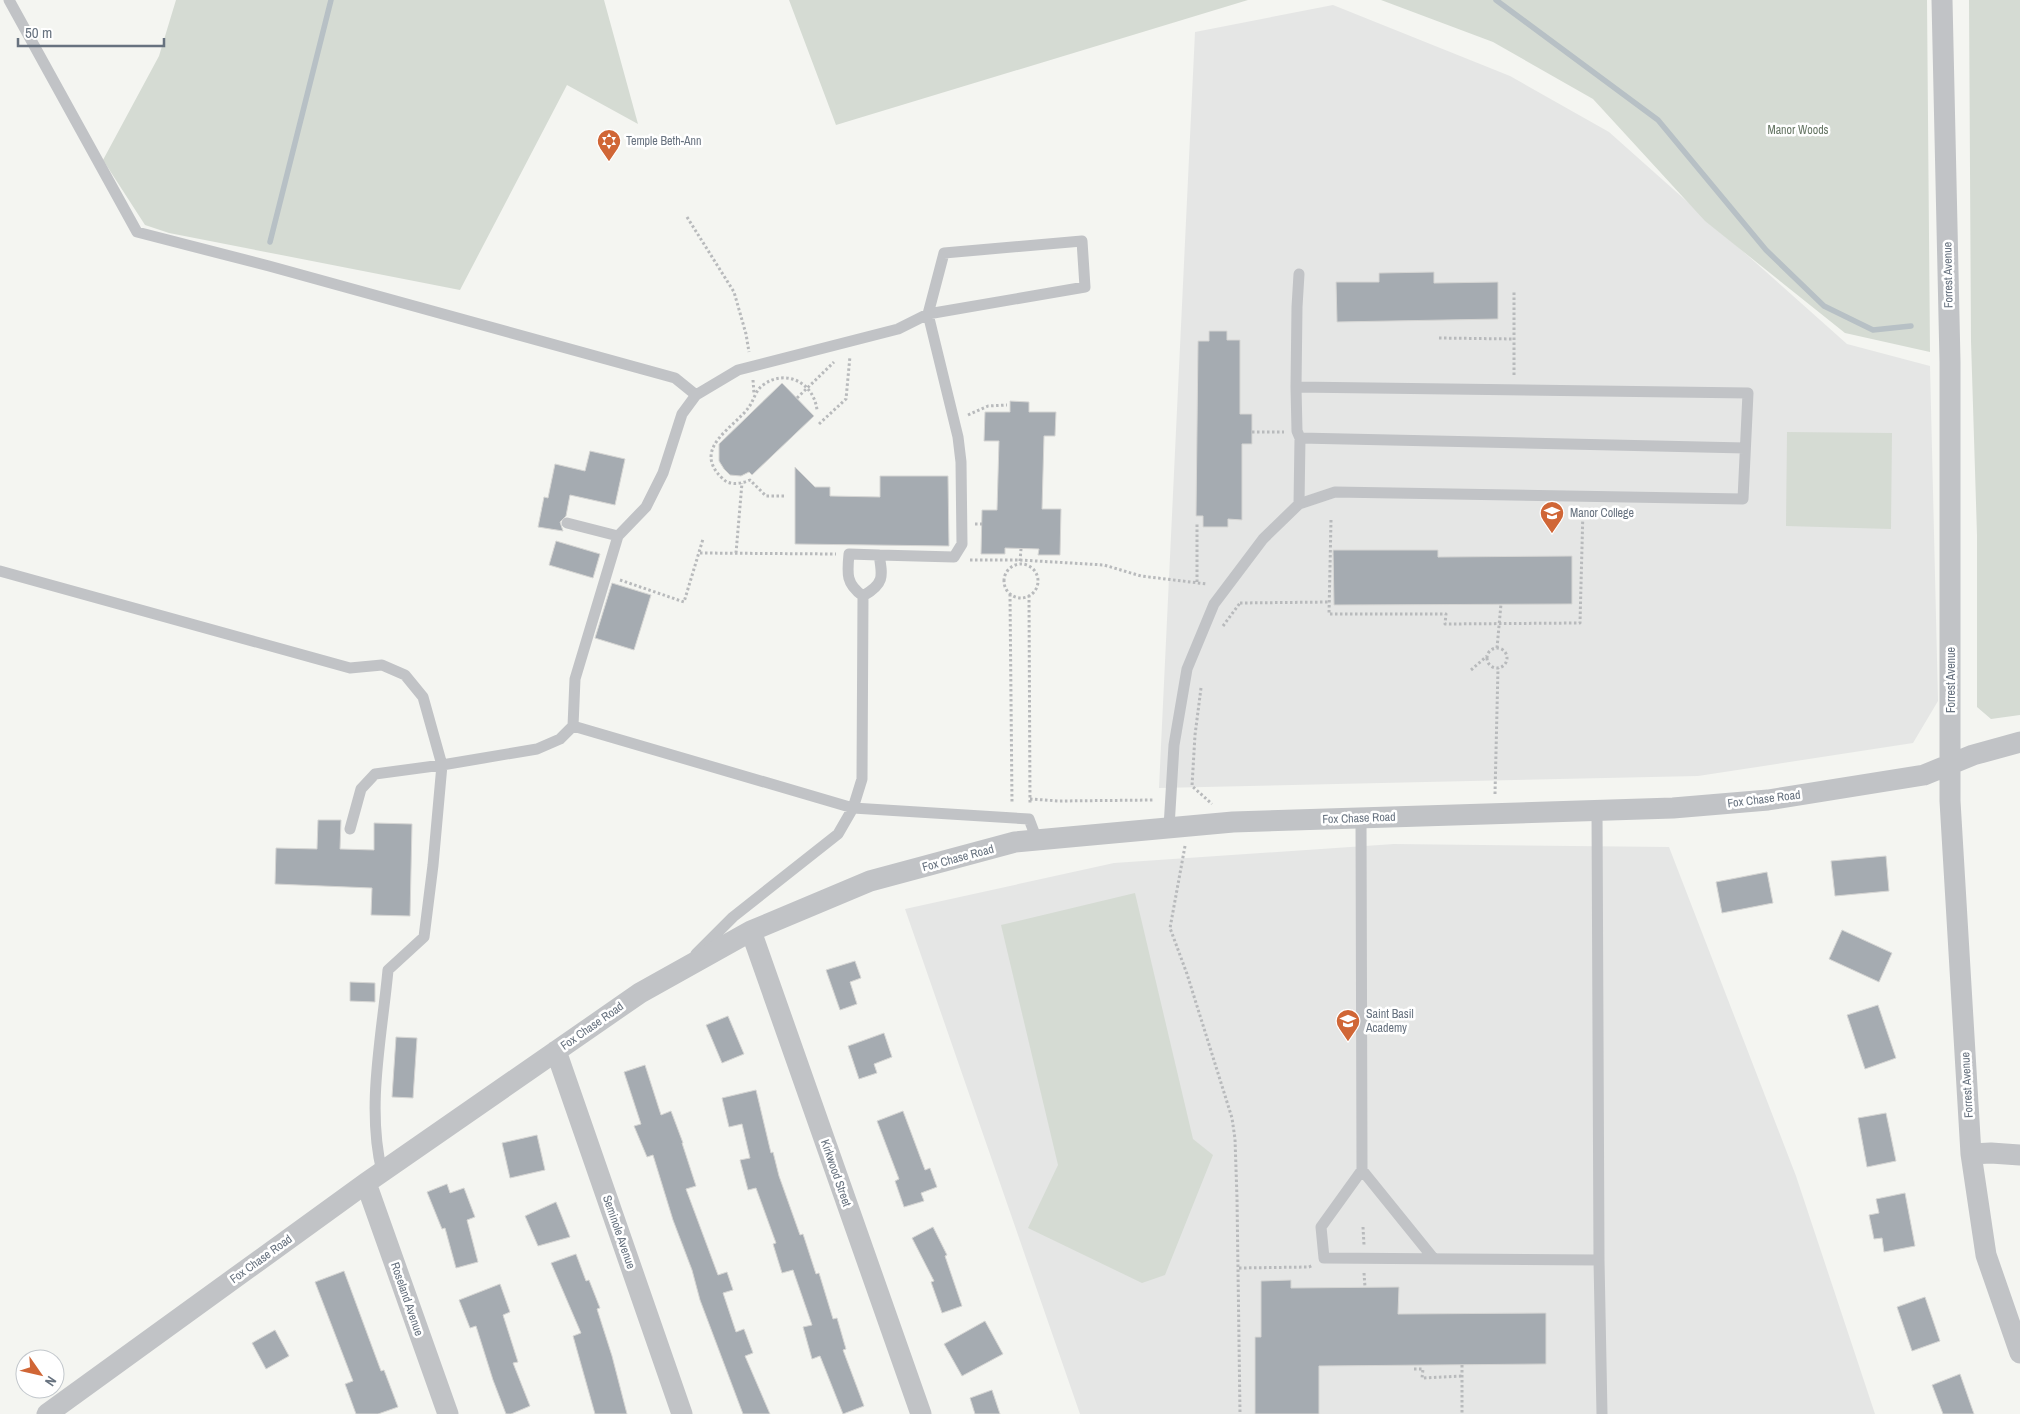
<svg xmlns="http://www.w3.org/2000/svg" width="2020" height="1414" viewBox="0 0 2020 1414" font-family="'Archivo Narrow',sans-serif">
  <style>
    .built { fill: #e5e6e5 }
    .green { fill: #d5dbd3 }
    .lines { fill: none; stroke-linecap: round; stroke-linejoin: round }
    .stream { stroke: #b7c0c5; stroke-width: 5.5 }
    .building { fill: #a5abb1; stroke: #d6d6d4 }
    .path { stroke: #b8babc; stroke-width: 3; stroke-dasharray: 2.5 2.5; stroke-linecap: butt }
    .service { stroke: #c1c3c6; stroke-width: 11 }
    .minor { stroke: #c1c3c6; stroke-width: 21 }
    .labels { text-anchor: middle; dominant-baseline: central; stroke-width: 5; stroke-linejoin: round; paint-order: stroke }
    .park-label { font-size: 12px; fill: #677765; stroke: #fff }
    .poi-label { font-size: 12px; fill: #67727f; stroke: #fff; text-anchor: start }
    .street-label { font-size: 12px; fill: #67727f; stroke: #fff }
  </style>
  <rect width="100%" height="100%" fill="#f4f5f1"/>
  <!-- built -->
  <path class="built" d="M1333,5l177,71 99,56 238,212 83,22 8,335 -25,42 -215,33 -539,12 36,-756z
    M1394,844l275,3 127,329 79,238h-795l-175,-505 209,-46z"/>
  <!-- green -->
  <path class="green" d="M176,0h428l34,124 -71,-39 -107,205 -291,-57 -24,-8 -42,-65 56,-104z
    M789,0h459l-412,125z
    M1381,0h546l3,352 -85,-19 -140,-112 -112,-122 -100,-57z
    M1969,0h51v715l-29,4 -14,-12v-172l-6,-194z
    M1787,432l105,1 -1,96 -105,-3z
    M1135,893l58,246 20,16 -48,120 -23,8 -114,-55 30,-63 -57,-240z"/>
  <g class="lines">
    <!-- stream -->
    <path class="stream" d="M1496,0l162,120 108,130 58,56 49,24 38,-4
      M270,242l61,-242"/>
  </g>
  <!-- building -->
  <path class="building" d="M1434,272v11l64,-1v37l-161,3 -1,-40h43v-9z
    M1209,331h18v9h13v74h12v30h-10v76l-14,-1v8h-25v-11h-7l2,-175h11z
    M782,383l32,33 -62,59 -3,-3 -8,4 -11,-1 -6,-6 -5,-8v-17z
    M1010,401l19,1v10h27l-1,24h-11l-2,73h19l-1,46h-22l1,-6 -34,-1v6h-24l1,-44h15l2,-69h-15l1,-29h25z
    M590,451l35,8 -10,46 -45,-10 -4,21 -6,6 3,9 -25,-4 6,-30 4,1 7,-34 30,7z
    M795,467l20,20h15v9l50,1v-21h68l1,70 -154,-2z
    M556,541l44,13 -7,24 -44,-13z
    M1333,550h105v7l134,-1v48l-238,1z
    M612,583l39,12 -17,55 -39,-12z
    M318,820h23l-1,29 34,1v-27l38,1 -2,92 -39,-1 1,-27 -97,-4 1,-36 41,1z
    M1886,856l3,35 -54,5 -4,-35z
    M1767,872l6,31 -51,10 -6,-31z
    M1842,930l50,23 -13,29 -50,-23z
    M855,961l6,17 -11,4 7,22 -17,6 -14,-40z
    M350,982l25,1v19l-25,-1z
    M1878,1005l18,53 -31,11 -18,-54z
    M728,1016l16,38 -22,9 -16,-38z
    M884,1033l8,24 -18,7 3,9 -18,6 -11,-33z
    M396,1037l21,1 -4,60 -21,-1z
    M645,1065l16,50 10,-4 12,32h-1l14,43 -10,3 32,86 9,-3 6,18 -10,3 13,39 8,-3 9,24 -8,3 25,58h-27l-43,-114 -8,-30 -19,-50 -20,-65 -6,2 -13,-31 7,-2 -17,-52z
    M756,1090l15,63 2,-1 6,24 21,59 3,-1 13,40 3,-1 14,46 4,-1 9,31 -3,1 21,56 -21,8 -23,-58 -8,3 -9,-32 9,-2 -19,-55 -11,3 -9,-29 3,-1 -20,-55 -8,2 -8,-30 10,-2 -8,-34 -13,3 -7,-29z
    M903,1111l22,59 5,-2 7,19 -16,6 3,8 -20,6 -9,-26 4,-2 -22,-58z
    M1886,1113l10,48 -29,6 -9,-49z
    M537,1135l8,35 -35,8 -8,-35z
    M447,1184l3,9 14,-5 11,29 -8,3 11,42 -22,6 -11,-40 -3,1 -15,-37z
    M1905,1193l10,53 -31,6 -2,-14 -8,1 -5,-24 10,-2 -3,-14z
    M556,1202l14,35 -32,9 -13,-30z
    M933,1227l14,28 -2,1 17,50 -20,7 -11,-31 3,-1 -22,-43z
    M576,1254l10,27 3,-1 11,28 -3,1 15,47 15,58h-32l-22,-78 8,-3 -30,-70z
    M344,1271l37,100 3,-1 14,37 -20,7h-22l-11,-30 8,-3 -38,-99z
    M1291,1280v8l108,-1 -1,27 148,-1v51l-227,2v48h-64v-77h6v-56z
    M500,1284l10,28 -7,3 15,47 -5,1 17,43 -19,8h-5l-13,-34 -17,-54 -6,2 -11,-28z
    M1925,1297l15,44 -28,10 -15,-44z
    M985,1321l18,33 -41,22 -18,-32z
    M275,1330l14,26 -23,13 -14,-26z
    M1960,1374l14,40h-31l-11,-29z
    M992,1390l8,24h-25l-5,-16z"/>
  <g class="lines">
    <!-- path -->
    <path class="path" d="M687,217l47,75 12,42 3,18
      M1439,338l75,1
      M1514,375v-85
      M753,380l1,14
      M797,398l37,-36
      M968,415l20,-9 19,-1
      M819,424l27,-25 4,-43
      M1252,432h32
      M784,496h-18l-16,-16c-9,4 -21,6 -28,-2 -31,-30 12,-50 27,-71 5,-7 6,-16 14,-22 23,-17 51,-2 54,25
      M1331,520l-2,94h117l-1,10 135,-1 3,-114
      M975,524h7
      M700,553l136,1
      M736,553l6,-70
      M970,560h50l84,5 37,11 66,8
      M1020,561l1,-12
      M1004 581a17 17 0 1 1 34 0a17 17 0 1 1-34 0Z
      M620,580l64,22 19,-63
      M1197,582v-60
      M1010,594l2,209
      M1029,595l1,209
      M1240,603l89,-1
      M1223,626l17,-23
      M1497,648l4,-44
      M1487 658a10 10 0 1 1 20 0a10 10 0 1 1-20 0Z
      M1471,670l16,-14
      M1201,688l-6,47 -3,51 20,18
      M1495,794l3,-126
      M1030,799l29,2 95,-1
      M1185,846l-15,82 17,46 45,144 3,21 2,59 3,216
      M1363,1227l1,18
      M1239,1268l70,-1 4,-2
      M1364,1273l1,14
      M1462,1365v49
      M1414,1369h9l-1,9 40,-2"/>
    <!-- service -->
    <path class="service" d="M9,0l128,232 132,34 406,112 21,17
      M1296,387l1,-80 2,-33
      M1300,438l445,10
      M567,523l51,13 -43,143 -2,47 280,82 176,11 8,21
      M618,536l28,-29 17,-34 19,-59 14,-19 42,-25 160,-41 30,-15 157,-27 -3,-46 -138,12 -16,61 30,123 3,25 1,82 -8,13 -75,-2c4,22 5,29 -16,41l-1,183 -9,29 -15,26 -105,83 -37,37
      M0,571l350,97 32,-3 23,10 18,22 19,68 -67,9 -14,15 -11,40
      M863,596c-17,-12 -16,-22 -14,-42l30,1
      M1361,818l1,352 -41,57 3,31 275,2 -2,-450
      M1169,827l5,-82 13,-76 27,-65 49,-65 36,-35 36,-12 408,7 5,-106 -452,-6 1,44 3,7 -1,66
      M1362,1170l72,89
      M382,1172c-16,-65 0,-136 6,-202l36,-33 9,-72 9,-100 95,-16 23,-10 13,-13
      M1599,1260l3,154"/>
    <!-- minor -->
    <path class="minor" d="M1942,0l8,362v439l21,353 15,101 34,98
      M751,931l170,483
      M556,1051l126,363
      M1971,1154l20,-1 29,2
      M366,1183l82,231
      M47,1414l319,-231 274,-190 111,-62 119,-50 145,-39 218,-20 440,-14 95,-8 156,-25 49,-20 47,-13"/>
  </g>
  <!-- icons -->
  <defs>
    <g id="synagogue-pin" transform="scale(1.25)"><path d="M0 17L-7.5 6A9.5 9.5 0 1 1 7.5 6Z" fill="#d06636" stroke="#fff"/><path d="M0-6.5L5.6 3.2H-5.6ZM0 6.5L5.6-3.2H-5.6Z" fill="#fff"/></g>
    <g id="school-pin" transform="scale(1.25)"><path d="M0 17L-7.5 6A9.5 9.5 0 1 1 7.5 6Z" fill="#d06636" stroke="#fff"/><path d="M0-5L7-2L0 1L-7-2ZM-4 1L0 2.5L4 1V4Q0 6-4 4Z" fill="#fff"/></g>
  </defs>
  <g fill-rule="evenodd">
    <use href="#synagogue-pin" x="609" y="141"/>
    <use href="#school-pin" x="1552" y="513"/>
    <use href="#school-pin" x="1348" y="1021"/>
  </g>
  <g class="labels">
    <!-- park labels -->
    <g class="park-label">
      <text x="1798" y="130">Manor Woods</text>
    </g>
    <!-- poi labels -->
    <g class="poi-label">
      <text x="626" y="141">Temple Beth-Ann</text>
      <text x="1570" y="513">Manor College</text>
      <text x="1366" y="1014">Saint Basil<tspan x="1366" dy="14">Academy</tspan></text>
    </g>
    <!-- street labels -->
    <g class="street-label">
      <text transform="translate(1948 275) rotate(-91)">Forrest Avenue</text>
      <text transform="translate(1951 680) rotate(-90)">Forrest Avenue</text>
      <text transform="translate(1764 799) rotate(-7)">Fox Chase Road</text>
      <text transform="translate(1359 818) rotate(-2)">Fox Chase Road</text>
      <text transform="translate(958 858) rotate(-15)">Fox Chase Road</text>
      <text transform="translate(592 1026) rotate(-35)">Fox Chase Road</text>
      <text transform="translate(1967 1085) rotate(-93)">Forrest Avenue</text>
      <text transform="translate(836 1173) rotate(71)">Kirkwood Street</text>
      <text transform="translate(619 1232) rotate(71)">Seminole Avenue</text>
      <text transform="translate(261 1259) rotate(-36)">Fox Chase Road</text>
      <text transform="translate(407 1299) rotate(71)">Roseland Avenue</text>
    </g>
  </g>
  <!-- north arrow -->
  <g transform="translate(40 1374) rotate(124)"><circle r="24" fill="#ffffff" stroke="#c2c7cc"/>
  <path d="M0-4L9 19L0 12L-9 19Z" fill="#d06636"/>
  <text y="-8" font-size="14" font-weight="bold" text-anchor="middle" fill="#67727f">N</text>
  </g>
  <!-- scale -->
  <path d="M18 38v8h146v-8" fill="none" stroke="#67727f" stroke-width="2.5"/>
  <text x="25" y="38" font-size="15" fill="#67727f" stroke="#ffffff" stroke-width="4" paint-order="stroke">50 m</text>
</svg>
